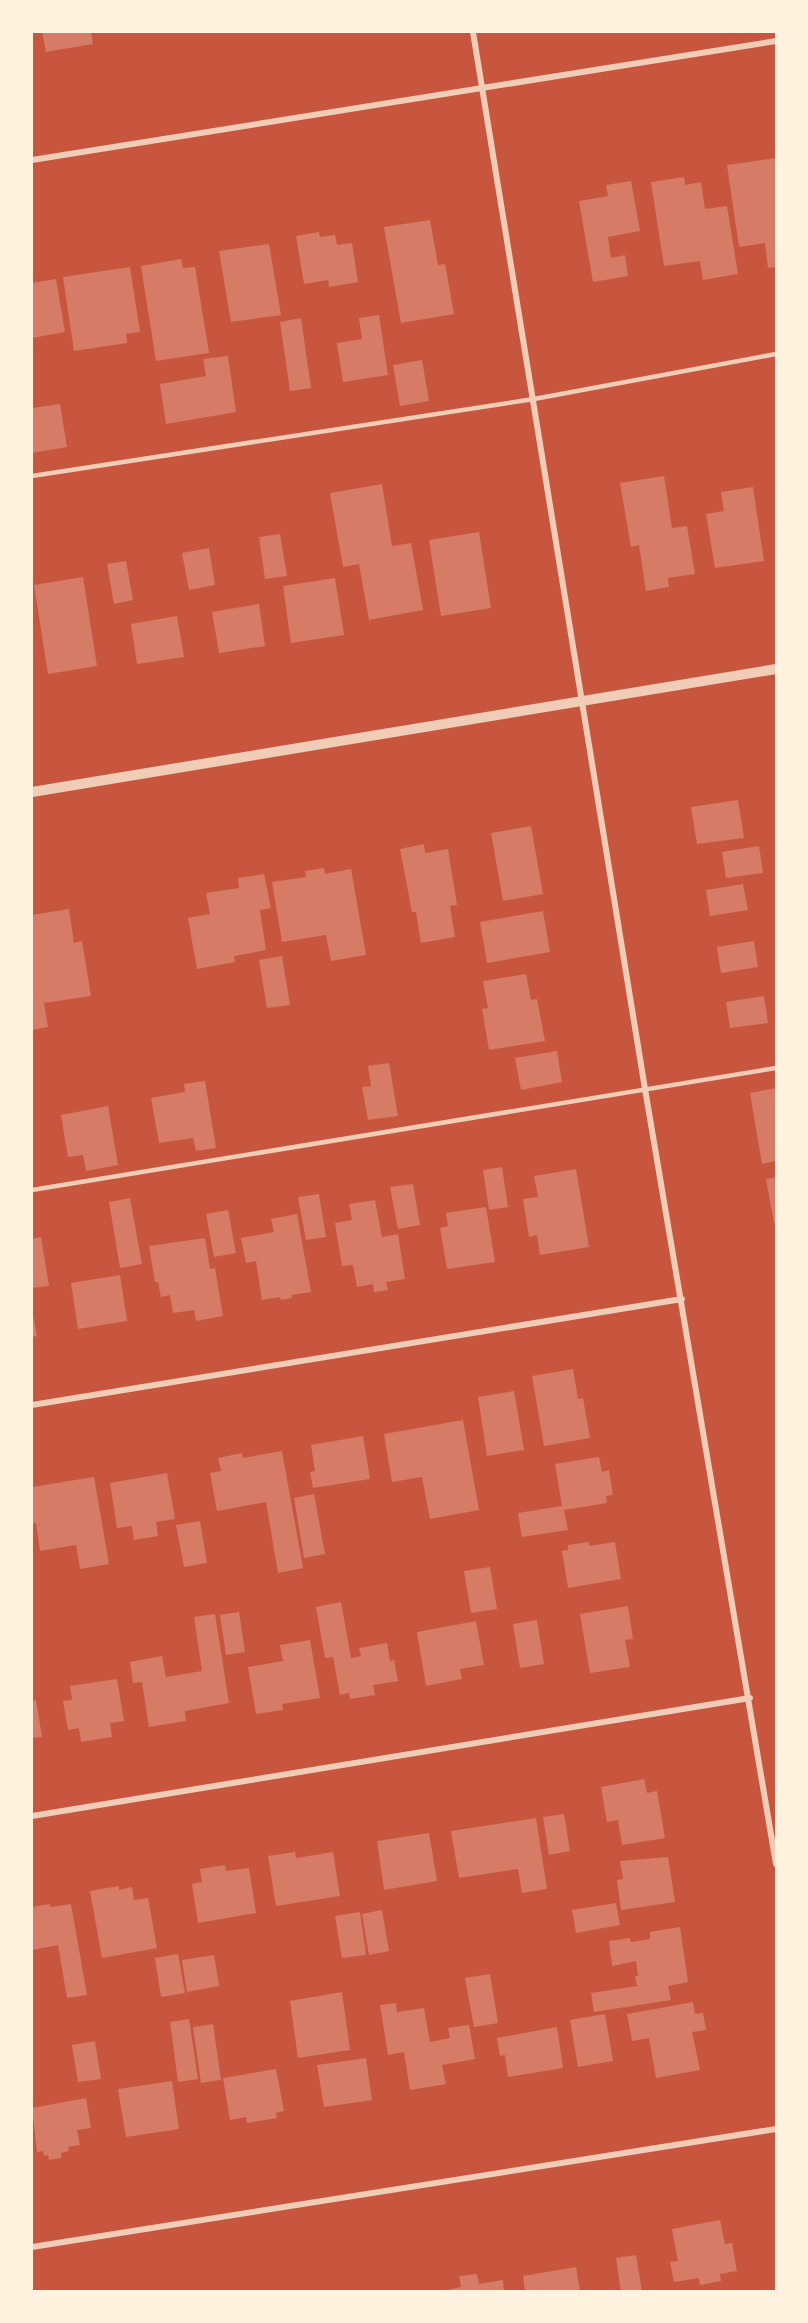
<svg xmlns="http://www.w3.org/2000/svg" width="808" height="2323" viewBox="0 0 808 2323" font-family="'Open Sans',sans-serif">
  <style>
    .building { fill: #d67c66 }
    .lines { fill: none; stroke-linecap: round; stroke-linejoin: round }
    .service { stroke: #f1ccb7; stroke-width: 4.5 }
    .minor { stroke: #f1ccb7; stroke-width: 6 }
    .tertiary { stroke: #f1ccb7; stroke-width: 10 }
  </style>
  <rect width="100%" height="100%" fill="#c8553d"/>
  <!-- building -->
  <path class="building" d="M42,32h49l2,12 -47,8z
    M776,158v109l-8,1 -3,-25 -26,4 -12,-82z
    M684,177l1,8 16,-3 4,27 22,-3 11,68 -35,6 -3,-19 -36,5 -13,-84z
    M631,181l9,50 -32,6 3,21 14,-3 3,21 -35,6 -14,-81 29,-5 -2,-11z
    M430,220l8,45 7,-1 9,50 -53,9 -17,-96z
    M319,232l1,5 15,-2 2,10 15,-2 6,39 -29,5 -1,-7 -24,4 -8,-48z
    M269,244l12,71 -50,7 -12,-71z
    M181,259l2,9 12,-1 14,86 -53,8 -15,-95z
    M130,267l10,65 -14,2 1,9 -53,8 -11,-74z
    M56,279l9,53 -33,6v-55z
    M379,315l9,60 -45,7 -6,-39 25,-4 -3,-21z
    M301,318l10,70 -21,3 -10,-69z
    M228,356l8,56 -70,12 -6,-40 46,-8 -3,-17z
    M422,360l7,41 -29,5 -7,-41z
    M60,404l7,43 -35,6v-45z
    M664,476l8,52 15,-2 8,48 -27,4 1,9 -23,4 -7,-46 -8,2 -11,-64z
    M382,484l10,62 19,-3 12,67 -54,10 -10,-56 -16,3 -13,-74z
    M753,487l11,74 -49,7 -9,-54 18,-3 -3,-19z
    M479,532l12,76 -50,8 -12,-76z
    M280,534l7,42 -22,3 -6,-42z
    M209,548l6,37 -26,5 -7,-37z
    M126,561l7,39 -19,4 -7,-40z
    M83,577l14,89 -49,8 -14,-89z
    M335,578l9,57 -53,8 -8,-57z
    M259,604l6,42 -46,7 -7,-41z
    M177,616l7,41 -47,7 -6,-40z
    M738,800l6,38 -47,6 -6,-37z
    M531,826l12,68 -40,7 -12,-68z
    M424,844l1,9 23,-4 9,56 -7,1 5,31 -34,6 -5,-31h-4l-12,-63z
    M759,846l4,27 -37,5 -4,-26z
    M324,868l1,6 26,-5 15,86 -35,6 -5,-26 -44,7 -10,-60 34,-5 -1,-6z
    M264,874l7,34 -11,2 6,40 -32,6 1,6 -38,7 -9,-51 22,-4 -4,-21 33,-5 -1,-10z
    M743,884l5,26 -38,6 -4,-26z
    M69,909l5,34 8,-2 9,55 -47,7 4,24 -16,3v-115z
    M543,911l7,41 -63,11 -7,-41z
    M754,941l4,26 -37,6 -4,-26z
    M282,956l8,49 -23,3 -8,-48z
    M526,974l5,26 6,-1 8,42 -56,9 -7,-41 6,-1 -5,-27z
    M764,996l4,27 -38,5 -4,-26z
    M557,1051l5,31 -41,8 -6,-32z
    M389,1063l9,53 -30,4 -6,-33 9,-1 -3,-20z
    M205,1081l11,67 -20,3 -3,-13 -34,5 -8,-45 34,-6 -1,-8z
    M776,1088v73l-14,3 -12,-71z
    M108,1106l10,59 -32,6 -3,-16 -15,2 -7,-42z
    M502,1167l6,40 -19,3 -6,-40z
    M576,1169l13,78 -49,8 -3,-20 -8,2 -6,-38 15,-2 -4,-21z
    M776,1177v46h-2l-8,-44z
    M413,1184l7,41 -22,4 -8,-42z
    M319,1194l7,43 -20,3 -8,-43z
    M130,1198l12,66 -22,4 -11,-66z
    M375,1200l7,37 16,-3 7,45 -19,3 2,8 -14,2 -1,-8 -16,3 -4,-22 -11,1 -7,-43 17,-3 -3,-16z
    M486,1207l9,55 -48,7 -7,-41 8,-2 -2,-13z
    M228,1210l8,43 -22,4 -8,-43z
    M297,1214l14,78 -20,3 1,3 -11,2 -1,-3 -18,3 -6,-39 -10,2 -5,-25 33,-6 -3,-13z
    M41,1237l8,49 -17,2v-49z
    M205,1238l5,31 5,-1 8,48 -27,5 -2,-11 -21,3 -3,-18 -9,2 -3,-15h-3l-6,-36z
    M120,1275l7,46 -49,8 -7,-46z
    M32,1311l5,25 -5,1z
    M573,1369l5,30 5,-1 7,40 -46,8 -12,-70z
    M514,1391l10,59 -37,6 -9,-59z
    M463,1420l16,90 -49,9 -8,-42 -30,5 -8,-48z
    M363,1436l7,43 -57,9 -3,-16 5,-1 -4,-26z
    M282,1451l21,117 -25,5 -12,-71 -49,9 -7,-38 11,-2 -3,-13 24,-5 1,5z
    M599,1457l3,15 7,-2 4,25 -7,1 1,7 -43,7 4,20 -46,7 -4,-24 44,-7 -7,-42z
    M167,1473l8,46 -19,3 2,14 -24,4 -2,-14 -15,2 -7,-45z
    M94,1477l15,87 -29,5 -4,-24 -36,6 -4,-28 -4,1v-37z
    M314,1494l11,60 -21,4 -10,-60z
    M200,1521l7,42 -23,4 -8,-42z
    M589,1542v4l26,-4 6,37 -53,9 -6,-37 6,-1v-5z
    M490,1567l7,42 -26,4 -7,-42z
    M341,1602l10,56 10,-2 -2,-8 28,-5 3,18 4,-1 4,21 -25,4 2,10 -25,4 -1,-6 -9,2 -7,-38 -8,1 -9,-51z
    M628,1606l5,33 -8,1 5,27 -40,6 -10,-59z
    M239,1612l6,40 -19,3 -6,-40z
    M215,1614l14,89 -44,8 1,10 -37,6 -7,-45 -9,1 -3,-21 32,-6 4,21 36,-6 -8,-54z
    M537,1620l7,44 -24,4 -7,-44z
    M476,1621l8,44 -24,4 2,10 -36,7 -9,-54z
    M310,1640l10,58 -38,6 1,6 -27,4 -8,-47 35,-6 -3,-16z
    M117,1679l7,42 -14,2 2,14 -31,5 -2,-14 -11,2 -5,-29 9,-1 -2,-14z
    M36,1700l6,37 -10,1v-37z
    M644,1779l3,14 10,-2 8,47 -43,7 -4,-25 -11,2 -6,-35z
    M564,1814l6,37 -21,4 -6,-38z
    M536,1818l11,71 -25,4 -4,-24 -59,9 -8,-47z
    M429,1833l8,48 -53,9 -7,-49z
    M295,1852l1,6 37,-6 7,44 -64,10 -8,-50z
    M668,1857l7,45 -54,8 -4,-30 6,-1 -3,-18z
    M225,1865l1,6 23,-3 7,45 -58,10 -6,-39 10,-2 -2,-13z
    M119,1886v4l13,-3 2,13 14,-2 9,50 -55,10 -12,-67z
    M616,1903l4,22 -44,8 -4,-23z
    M50,1904l1,3 20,-3 16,91 -20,3 -9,-53 -26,5v-43z
    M382,1910l7,41 -20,4 -7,-41z
    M360,1912l6,43 -24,3 -7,-42z
    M680,1927l8,55 -20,4 3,14 -77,12 -3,-19 46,-7 -2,-10h3l-2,-15 -24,5 -3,-25 21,-3 1,4 19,-3v-7z
    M178,1954l7,39 -24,4 -6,-39z
    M214,1955l5,31 -32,6 -5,-32z
    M490,1974l8,49 -24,4 -9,-49z
    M342,1992l8,58 -52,8 -8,-57z
    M693,2002l2,12 8,-1 3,17 -14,2 8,38 -44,8 -7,-40 -17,3 -5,-27z
    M396,2003l1,9 27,-4 6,34 20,-4 -2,-10 21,-3 6,34 -33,6 4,19 -36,6 -6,-38 -16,3 -8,-50z
    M605,2014l8,47 -35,6 -8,-47z
    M189,2019l9,60 -20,3 -8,-60z
    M213,2024l8,56 -20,3 -8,-56z
    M557,2027l6,41 -55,9 -3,-22 -5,1 -3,-18z
    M95,2041l6,38 -23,3 -6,-37z
    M366,2058l6,42 -48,7 -7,-42z
    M276,2069l8,42 -8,2 1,5 -30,5 -1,-6 -16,3 -7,-42z
    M172,2081l7,48 -53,8 -8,-48z
    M86,2098l5,30 -14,2 3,15 -12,2 1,4 -8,2 1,5 -13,2 -1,-5 -4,1 -1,-5 -6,1 -5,-44z
    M720,2220l5,24 7,-1 5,28 -17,3 1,7 -21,4 -1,-7 -25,4 -4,-20 8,-1 -6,-32z
    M636,2255l6,37h-21l-5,-34z
    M576,2267l4,25h-55l-2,-16z
    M477,2274l2,10 24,-4 1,12h-66l23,-5 -2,-11z"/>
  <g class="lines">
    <!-- service -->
    <path class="service" d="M32,476l502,-77 242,-45
      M32,1190l744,-122"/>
    <!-- minor -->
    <path class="minor" d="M473,32l172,1057 131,775
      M32,160l744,-119
      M32,1405l650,-106
      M32,1816l718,-118
      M32,2247l744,-118"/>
    <!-- tertiary -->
    <path class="tertiary" d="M32,792l744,-123"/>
  </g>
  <!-- border -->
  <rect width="808" height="2323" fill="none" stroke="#fff3e0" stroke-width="66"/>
</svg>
